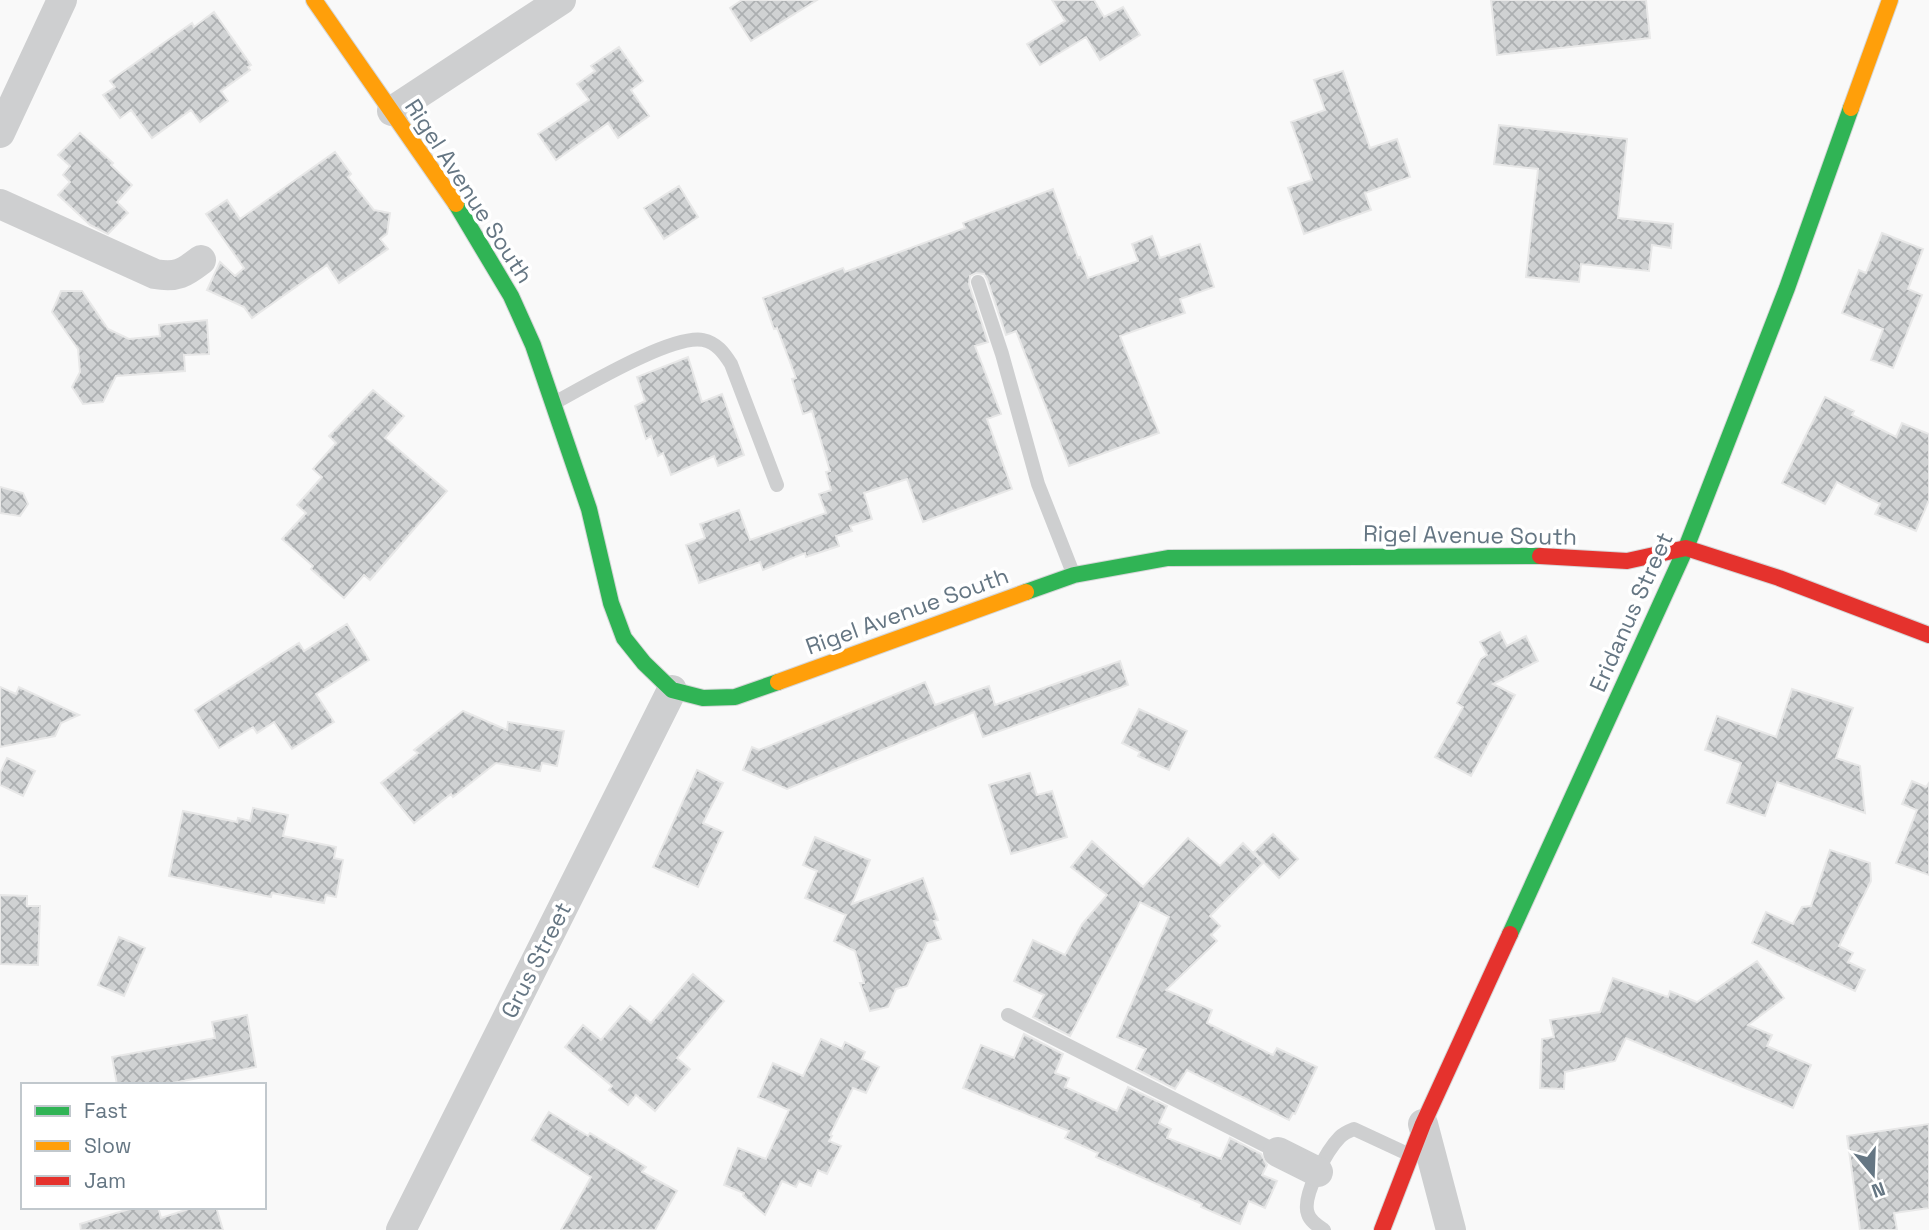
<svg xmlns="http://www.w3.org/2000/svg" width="1929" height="1230" viewBox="0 0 1929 1230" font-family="'Space Grotesk',sans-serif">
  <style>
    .building { fill: url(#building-cross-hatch); stroke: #e8e8e8; stroke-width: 2 }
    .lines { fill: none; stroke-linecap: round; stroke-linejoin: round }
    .fast-casing { stroke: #d5d6d7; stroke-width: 18 }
    .slow-casing { stroke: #d5d6d7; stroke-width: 18 }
    .jam-casing { stroke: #d5d6d7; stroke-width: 18 }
    .lane { stroke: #cecfd0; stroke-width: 14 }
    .street { stroke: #cecfd0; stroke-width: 30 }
    .fast { stroke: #30b455; stroke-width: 16 }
    .slow { stroke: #ff9f0a; stroke-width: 16 }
    .jam { stroke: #e5322d; stroke-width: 16 }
    .labels { text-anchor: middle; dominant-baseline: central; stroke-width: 7; stroke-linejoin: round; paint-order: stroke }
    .street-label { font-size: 23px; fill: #657683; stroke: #fff }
  </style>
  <defs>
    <pattern id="building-cross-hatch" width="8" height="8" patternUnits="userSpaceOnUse" patternTransform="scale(1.75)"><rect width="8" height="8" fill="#d0d2d3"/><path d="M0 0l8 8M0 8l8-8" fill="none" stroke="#acafb1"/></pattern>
  </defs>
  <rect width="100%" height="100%" fill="#f9f9f9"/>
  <!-- building -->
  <path class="building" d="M742,0h75l-66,41 -21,-33z
    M1052,0h42l10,17 19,-10 17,28 -40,25 -14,-23 -46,28 -13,-21 38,-23z
    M1491,0h155l4,38 -153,17z
    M214,12l37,53 -3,2 2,3 -29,21 7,10 -28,21 -9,-12 -39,28 -21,-28 -11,8 -17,-23 12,-8 -5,-6 82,-58 2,4z
    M619,47l24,34 -12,9 18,26 -31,22 -10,-15 -52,37 -18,-26 51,-34 -12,-16 18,-13 -4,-5z
    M1343,71l27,77 27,-9 13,38 -45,16 6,17 -67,24 -16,-46 24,-8 -21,-58 34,-12 -11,-30z
    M1499,125l128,14 -9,79 55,6 -2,24 -19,-3 -3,26 -68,-7 -2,18 -53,-5 12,-108 -44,-5z
    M80,133l33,30 -2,2 21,20 -15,17 11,11 -20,21 -18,-9 -32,-30 12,-13 -7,-7 7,-9 -12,-11z
    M335,152l16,22 -3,3 26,33 16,3 -3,21 -7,5 8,10 -49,34 -12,-18 -75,53 -8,-11 -37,-17 13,-28 15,14 9,-8 -38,-54 21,-14 13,19z
    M679,186l19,31 -34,22 -20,-31z
    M1053,189l25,69 2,-1 8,21 50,-17 -6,-17 20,-8 8,22 40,-14 14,43 -34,12 5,14 -65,23 39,97 -90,33 -53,-135 -10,4 -19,-56 -3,-5 -8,-1 -6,3 -1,8 19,58 -13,4 26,68 -14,5 25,70 -89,33 -16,-43 -43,14 8,26 -22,7 2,5 -16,5 3,10 -33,11 -1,-4 -42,17 -3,-8 -61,21 -13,-38 19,-7 -5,-14 39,-14 11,30 76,-27 -7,-19 12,-4 -5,-18 4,-1 -18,-60 -9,3 -11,-35 4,-1 -19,-50 -3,1 -11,-31 80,-30 2,4 120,-44 -2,-5z
    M1882,233l41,16 -15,40 14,6 -29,73 -22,-8 12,-31 -41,-16 17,-43 7,3z
    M61,291h21l26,38 21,10 31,-3 -1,-11 48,-5 2,34 -25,1 1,16 -69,5 -13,26 -20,2 -11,-17 8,-15 -2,-23 -26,-37z
    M688,357l14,45 20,-8 22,61 -26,11 -4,-10 -43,19 -8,-22 -5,3 -7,-20 -5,3 -11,-33 10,-5 -8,-24z
    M373,390l31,26 -19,22 62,53 -77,89 -6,-5 -20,23 -33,-29 2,-3 -31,-27 24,-26 -9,-8 25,-28 -9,-8 23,-26 -7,-7z
    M1825,397l29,14 -2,4 44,22 6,-14 27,11v66l-13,31 -41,-17 5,-10 -43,-22 -12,22 -43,-21z
    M0,487l23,6 5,11 -8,12 -20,-3z
    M347,624l22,36 -53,34 18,28 -42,27 -18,-27 -17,11 -4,-6 -34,21 -24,-38 104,-67 5,8z
    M1500,632l7,14 19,-10 12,25 -45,23 22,11 -44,81 -36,-19 28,-50 -6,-4 24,-44 6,-4 -7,-13z
    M1120,661l8,24 -145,52 -9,-25 -187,77 -44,-19 9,-23 7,3 166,-68 10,23 54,-19 6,19z
    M0,687l16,7 3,-7 60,28 -18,8 -6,13 -55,11z
    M1792,689l61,19 -17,50 24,8 5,47 -88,-31 -12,34 -38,-13 14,-40 -36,-13 12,-34 59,21z
    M1139,709l48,22 -18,39 -31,-14 2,-4 -18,-9z
    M463,711l44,19 1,-8 56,9 -7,35 -15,-3 -2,8 -44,-8 -43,34 -2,-3 -37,29 -33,-40 37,-30 -4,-3z
    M7,758l28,13 -12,25 -23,-11v-12z
    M697,770l26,13 -20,40 20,9 -25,55 -45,-20z
    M1030,773l7,22 15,-4 15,46 -56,17 -22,-69z
    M1912,781l14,6 3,-4v92l-33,-12 21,-53 -15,-6z
    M253,808l35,7 -5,21 53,11 -2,11 9,2 -7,37 -10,-2 -2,8 -52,-10 -1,4 -102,-21 14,-65 54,11 1,-4 12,3z
    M1273,834l25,25 -19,19 -25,-26z
    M815,837l55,23 -18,44 71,-26 15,42 -4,1 7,18 -14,4 -20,43 -11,3 -8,18 -18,4 -10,-28h4l-9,-32 -21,-10 12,-26 -41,-17 12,-27 -14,-6z
    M1188,838l32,28 23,-23 20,20 -53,53 10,10 -9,9 6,6 -51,49 46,20 -5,13 66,32 4,-7 40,19 -22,47 -2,-1 -4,7 -102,-50 -12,19 -39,-20 10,-20 -29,-12 52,-120 -29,-15 -70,134 -37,-19 11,-22 -30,-14 19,-41 32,15 17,-31 25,-29 -36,-28 21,-26 51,46z
    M1830,850l40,13 1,18 -32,65 14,7 -5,9 17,8 -10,21 -103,-48 14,-31 27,12 9,-17 9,-1z
    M0,895l27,1v10h13l-2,59 -38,-1z
    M119,937l26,11 -21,48 -26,-11z
    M1757,961l27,37 -36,27 24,10 -5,11 44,19 -18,43 -167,-70 -11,23 -50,11 -1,17 -24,-1 2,-49 12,-2 -4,-17 50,-8 13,-34 55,19 2,-6 27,11z
    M693,974l31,27 -47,57 13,11 -35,42 -19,-16 -8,10 -19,-15 3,-4 -47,-39 18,-22 18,15 29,-34 21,17z
    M247,1015l9,52 -94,18h-45l-5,-28 103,-19 -3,-16z
    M1024,1034l39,20 -8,19 14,5 -4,9 52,24 11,-24 39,19 -8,17 12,6 -4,9 54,21 9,-21 31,16 6,11 -5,10 15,6 -12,27 -16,-7 -9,23 -39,-17 1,-3 -106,-47 2,-4 -33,-15 4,-7 -106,-43 18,-43 33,13z
    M821,1039l21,10 3,-7 20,10 -3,7 17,8 -13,26 -13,-5 -23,47 2,1 -3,5 12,5 -14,28 -9,-4 -7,16 -12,-5 -3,6 -14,-6 -17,34 -22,-19 1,-3 -20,-8 14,-37 28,11 23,-49 -31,-13 15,-34 30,13z
    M549,1112l39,24 2,-3 56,34 -4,5 35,19 -22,39h-94l30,-53 -59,-37z
    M1929,1124v84l-35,5 3,17h-37l-13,-94z
    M136,1207h22l3,11 34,-11h21l7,23h-142l-1,-6z"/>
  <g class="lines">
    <!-- fast casing -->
    <g class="fast-casing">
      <path id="fast" d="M456,204l55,92 22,49 56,164 22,94 13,35 20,25 28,27 31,8 32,-1 43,-15
        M1026,592l48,-17 94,-17 372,-2
        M1510,934l176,-386 101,-260 64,-180"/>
    </g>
    <!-- slow casing -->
    <g class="slow-casing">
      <path id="slow" d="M314,0l142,204
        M1851,108l39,-108
        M778,682l248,-90"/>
    </g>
    <!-- jam casing -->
    <g class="jam-casing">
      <path id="jam" d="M1540,556l87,5 59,-13 93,30 150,57
        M1382,1230l41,-106 87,-190"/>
    </g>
    <!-- lane -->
    <path class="lane" d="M978,282l24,72 36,130 35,89
      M554,403c30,-16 118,-69 149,-63 14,3 21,13 28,24l46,121
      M1008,1015l270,137
      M1324,1230c-6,-4 -14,-9 -16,-16 -7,-17 19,-64 32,-77 4,-4 9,-6 14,-8l56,26"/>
    <!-- street -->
    <path class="street" d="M392,111l169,-111
      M0,133l62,-133
      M0,204l155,70c22,4 29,-1 46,-14
      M1423,1124l28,106
      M1278,1152l40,20
      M401,1230l271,-540"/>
    <!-- fast -->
    <use href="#fast" class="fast"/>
    <!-- slow -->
    <use href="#slow" class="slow"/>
    <!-- jam -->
    <use href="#jam" class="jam"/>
  </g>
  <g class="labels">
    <!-- street labels -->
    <g class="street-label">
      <text transform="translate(469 191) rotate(57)">Rigel Avenue South</text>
      <text transform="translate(1470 535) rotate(1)">Rigel Avenue South</text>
      <text transform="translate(907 611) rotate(-20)">Rigel Avenue South</text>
      <text transform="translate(1631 612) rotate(-66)">Eridanus Street</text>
      <text transform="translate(536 960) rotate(-63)">Grus Street</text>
    </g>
  </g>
  <!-- legend -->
  <rect x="21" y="1083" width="245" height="126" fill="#ffffff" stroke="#c1c8cd" stroke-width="2"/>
  <rect x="35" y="1106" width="35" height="10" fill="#30b455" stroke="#c1c8cd" stroke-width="2"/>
  <text x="84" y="1118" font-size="21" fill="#657683">Fast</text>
  <rect x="35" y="1141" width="35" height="10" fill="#ff9f0a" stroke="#c1c8cd" stroke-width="2"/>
  <text x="84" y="1153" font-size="21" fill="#657683">Slow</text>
  <rect x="35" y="1176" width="35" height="10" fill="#e5322d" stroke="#c1c8cd" stroke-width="2"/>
  <text x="84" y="1188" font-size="21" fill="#657683">Jam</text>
  <!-- north arrow -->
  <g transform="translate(1873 1174) rotate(161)" stroke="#ffffff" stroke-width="5" paint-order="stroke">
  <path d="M0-5L12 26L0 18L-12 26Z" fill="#657683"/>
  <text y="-10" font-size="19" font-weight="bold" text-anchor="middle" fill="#657683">N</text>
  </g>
</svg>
